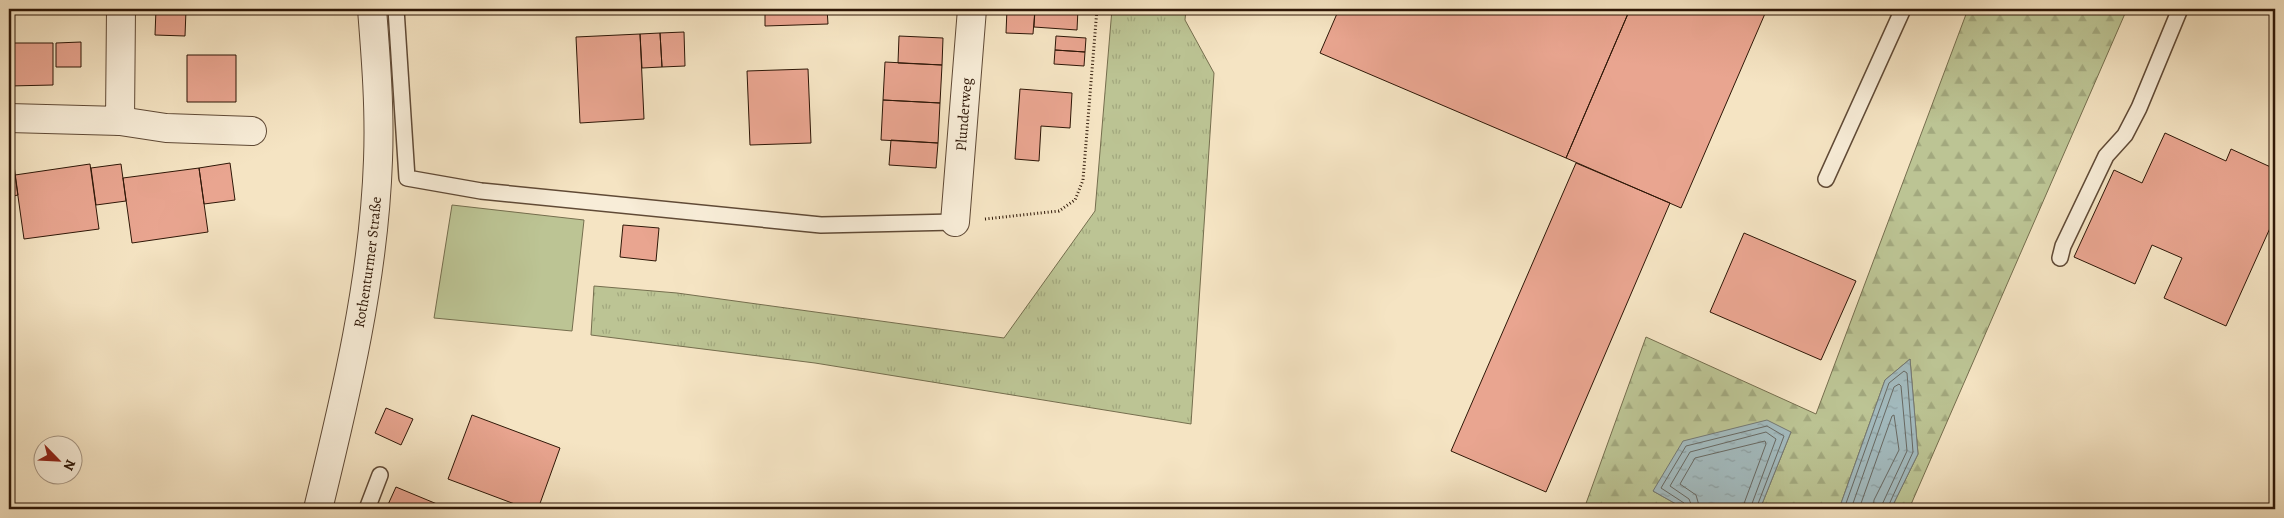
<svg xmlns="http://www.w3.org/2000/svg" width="2284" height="518" viewBox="0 0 2284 518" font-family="Alegreya,serif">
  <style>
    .grass { fill: url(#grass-tufts); stroke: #756e4e }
    .forest { fill: url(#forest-firs); stroke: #756e4e }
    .park { fill: #bcc494; stroke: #756e4e }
    .water { fill: url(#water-ripples); stroke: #747975 }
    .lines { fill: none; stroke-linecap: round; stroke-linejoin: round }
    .shore { stroke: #686963; stroke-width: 1 }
    .building { fill: #e9a590; stroke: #2e1707 }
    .service-casing { stroke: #604a36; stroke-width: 18 }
    .minor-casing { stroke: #604a36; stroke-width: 30 }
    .path { stroke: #2e1707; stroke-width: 3; stroke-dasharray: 1 2.5; stroke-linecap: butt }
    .service { stroke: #f8edd8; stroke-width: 15 }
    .minor { stroke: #f8edd8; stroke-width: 28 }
    .labels { text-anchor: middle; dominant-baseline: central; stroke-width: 4.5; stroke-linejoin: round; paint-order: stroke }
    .street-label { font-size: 15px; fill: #2e1707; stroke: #f8edd8 }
  </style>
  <defs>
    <pattern id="grass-tufts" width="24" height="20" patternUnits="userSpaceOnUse" patternTransform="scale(1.25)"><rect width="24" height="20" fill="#bcc494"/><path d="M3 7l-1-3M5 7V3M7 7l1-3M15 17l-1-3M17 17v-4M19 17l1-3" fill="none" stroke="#a2a87e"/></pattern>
    <pattern id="forest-firs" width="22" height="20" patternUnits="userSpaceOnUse" patternTransform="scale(1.25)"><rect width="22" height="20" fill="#bcc494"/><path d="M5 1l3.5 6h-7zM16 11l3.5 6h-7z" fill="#a2a87e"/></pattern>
    <pattern id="water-ripples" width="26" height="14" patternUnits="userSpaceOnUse" patternTransform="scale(1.25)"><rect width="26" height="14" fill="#a3bbbf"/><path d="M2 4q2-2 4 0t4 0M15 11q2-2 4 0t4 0" fill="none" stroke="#8da0a3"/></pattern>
  </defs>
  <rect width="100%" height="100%" fill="#f5e4c3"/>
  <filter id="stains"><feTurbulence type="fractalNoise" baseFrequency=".004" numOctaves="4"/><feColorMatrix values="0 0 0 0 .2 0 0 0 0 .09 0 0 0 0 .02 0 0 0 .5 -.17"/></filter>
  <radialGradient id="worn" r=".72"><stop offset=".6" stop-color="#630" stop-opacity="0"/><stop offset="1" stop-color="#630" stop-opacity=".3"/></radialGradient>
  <!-- grass -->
  <path class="grass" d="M1112,9h74l-1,11 29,53 -23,351 -376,-61 -224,-28 3,-49 83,7 327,45 91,-127z"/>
  <!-- forest -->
  <path class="forest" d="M1968,9h159l-218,500h-18l27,-55 -8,-95 -25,21 -46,129h-79l31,-77 -138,59 32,18h-101l62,-172 170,77z"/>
  <!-- park -->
  <path class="park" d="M452,205l132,15 -12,111 -138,-13z"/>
  <!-- water -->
  <path class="water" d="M1910,359l8,95 -27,55h-52l46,-129z
    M1767,420l24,12 -31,77h-75l-32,-18 30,-50z"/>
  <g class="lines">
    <!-- shore -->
    <path class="shore" d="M1687,509l-3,-6 -23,-15 25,-42 81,-20 17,10 -28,73
      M1693,509l-4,-10 -19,-13 20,-34 76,-20 10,7 -26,70
      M1700,509l-4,-14 -16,-11 15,-26 70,-17 1,3 -24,65
      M1844,509l45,-126 15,-12 3,2 6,79 -26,57
      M1851,509l43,-122 5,-3 2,2 6,65 -27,58
      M1859,509l33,-93 2,-1 5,35 -25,50 -1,9"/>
  </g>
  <!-- building -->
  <path class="building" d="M156,9l30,1 -1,26 -30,-1z
    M765,9h62l1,15 -63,2z
    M1007,9h28l-2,25 -27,-1z
    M1035,9h43l-1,21 -43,-3z
    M1339,9h291l-64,149 -246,-105z
    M1630,9h137l-86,199 -115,-50z
    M684,32l1,34 -23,1 -2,-34z
    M660,33l2,34 -20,1 -2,-34z
    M640,34l4,85 -64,4 -4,-86z
    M899,36l44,2 -1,27 -44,-2z
    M1056,36l30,2 -1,14 -30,-2z
    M81,42v25h-25v-24z
    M9,43h44v42l-44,1z
    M1055,50l30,2 -1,14 -30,-2z
    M187,55h49v47h-49z
    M885,62l57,3 -2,38 -57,-3z
    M808,69l3,74 -61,2 -3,-74z
    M1020,89l52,4 -2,35 -29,-2 -2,35 -24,-2z
    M883,100l57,3 -2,40 -57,-3z
    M2165,133l61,28 5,-12 44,20v48l-49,109 -62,-28 18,-40 -30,-13 -17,39 -61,-27 40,-87 28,13z
    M891,140l47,3 -2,25 -47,-3z
    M13,158l5,37 -9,2v-38z
    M230,163l5,37 -31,4 -5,-36z
    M1576,163l94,40 -124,289 -95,-41z
    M90,164l9,65 -75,10 -9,-64z
    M121,164l5,37 -30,4 -5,-37z
    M199,168l9,64 -76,11 -9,-65z
    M623,225l36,3 -3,33 -36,-4z
    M1744,233l112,48 -35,79 -111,-48z
    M386,408l27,11 -12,26 -26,-12z
    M472,415l88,33 -22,61h-10l-80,-30z
    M396,487l53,22h-63z"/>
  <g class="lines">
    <!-- service casing -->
    <g class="service-casing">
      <path id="service" d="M396,9l11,169 74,13 340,34 134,-3
        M1826,179l77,-170
        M2060,258l3,-12 43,-90 19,-21 14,-27 41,-99
        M367,509l13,-34"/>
    </g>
    <!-- minor casing -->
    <g class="minor-casing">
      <g id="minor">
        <path d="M9,118l111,3 1,-112"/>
        <path d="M120,121l46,7 86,3"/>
        <path id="s1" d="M955,222l17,-213"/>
        <path id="s2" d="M318,509c28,-114 56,-231 60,-349 2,-50 -2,-101 -6,-151"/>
      </g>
    </g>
    <!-- path -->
    <path class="path" d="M985,219l74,-8 16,-11 8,-20 14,-171"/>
    <!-- service -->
    <use href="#service" class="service"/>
    <!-- minor -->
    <use href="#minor" class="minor"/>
  </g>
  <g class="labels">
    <!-- street labels -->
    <g class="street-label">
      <text stroke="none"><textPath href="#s1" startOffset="108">Plunderweg</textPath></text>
      <text stroke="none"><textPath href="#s2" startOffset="252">Rothenturmer Straße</textPath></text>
    </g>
  </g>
  <!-- margin -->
  <rect width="2284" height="518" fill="none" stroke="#f5e4c3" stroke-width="30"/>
  <rect x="10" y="10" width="2264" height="498" fill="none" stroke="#2e1707" stroke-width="2.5"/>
  <rect x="15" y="15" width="2254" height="488" fill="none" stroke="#2e1707"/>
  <!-- north arrow -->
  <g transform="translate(58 460) rotate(114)"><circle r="24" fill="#f8edd8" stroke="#a79784"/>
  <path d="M0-4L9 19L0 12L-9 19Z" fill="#8f2418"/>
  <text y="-8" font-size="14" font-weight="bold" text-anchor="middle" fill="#2e1707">N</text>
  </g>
  <rect width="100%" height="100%" filter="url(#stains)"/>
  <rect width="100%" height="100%" fill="url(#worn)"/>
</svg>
